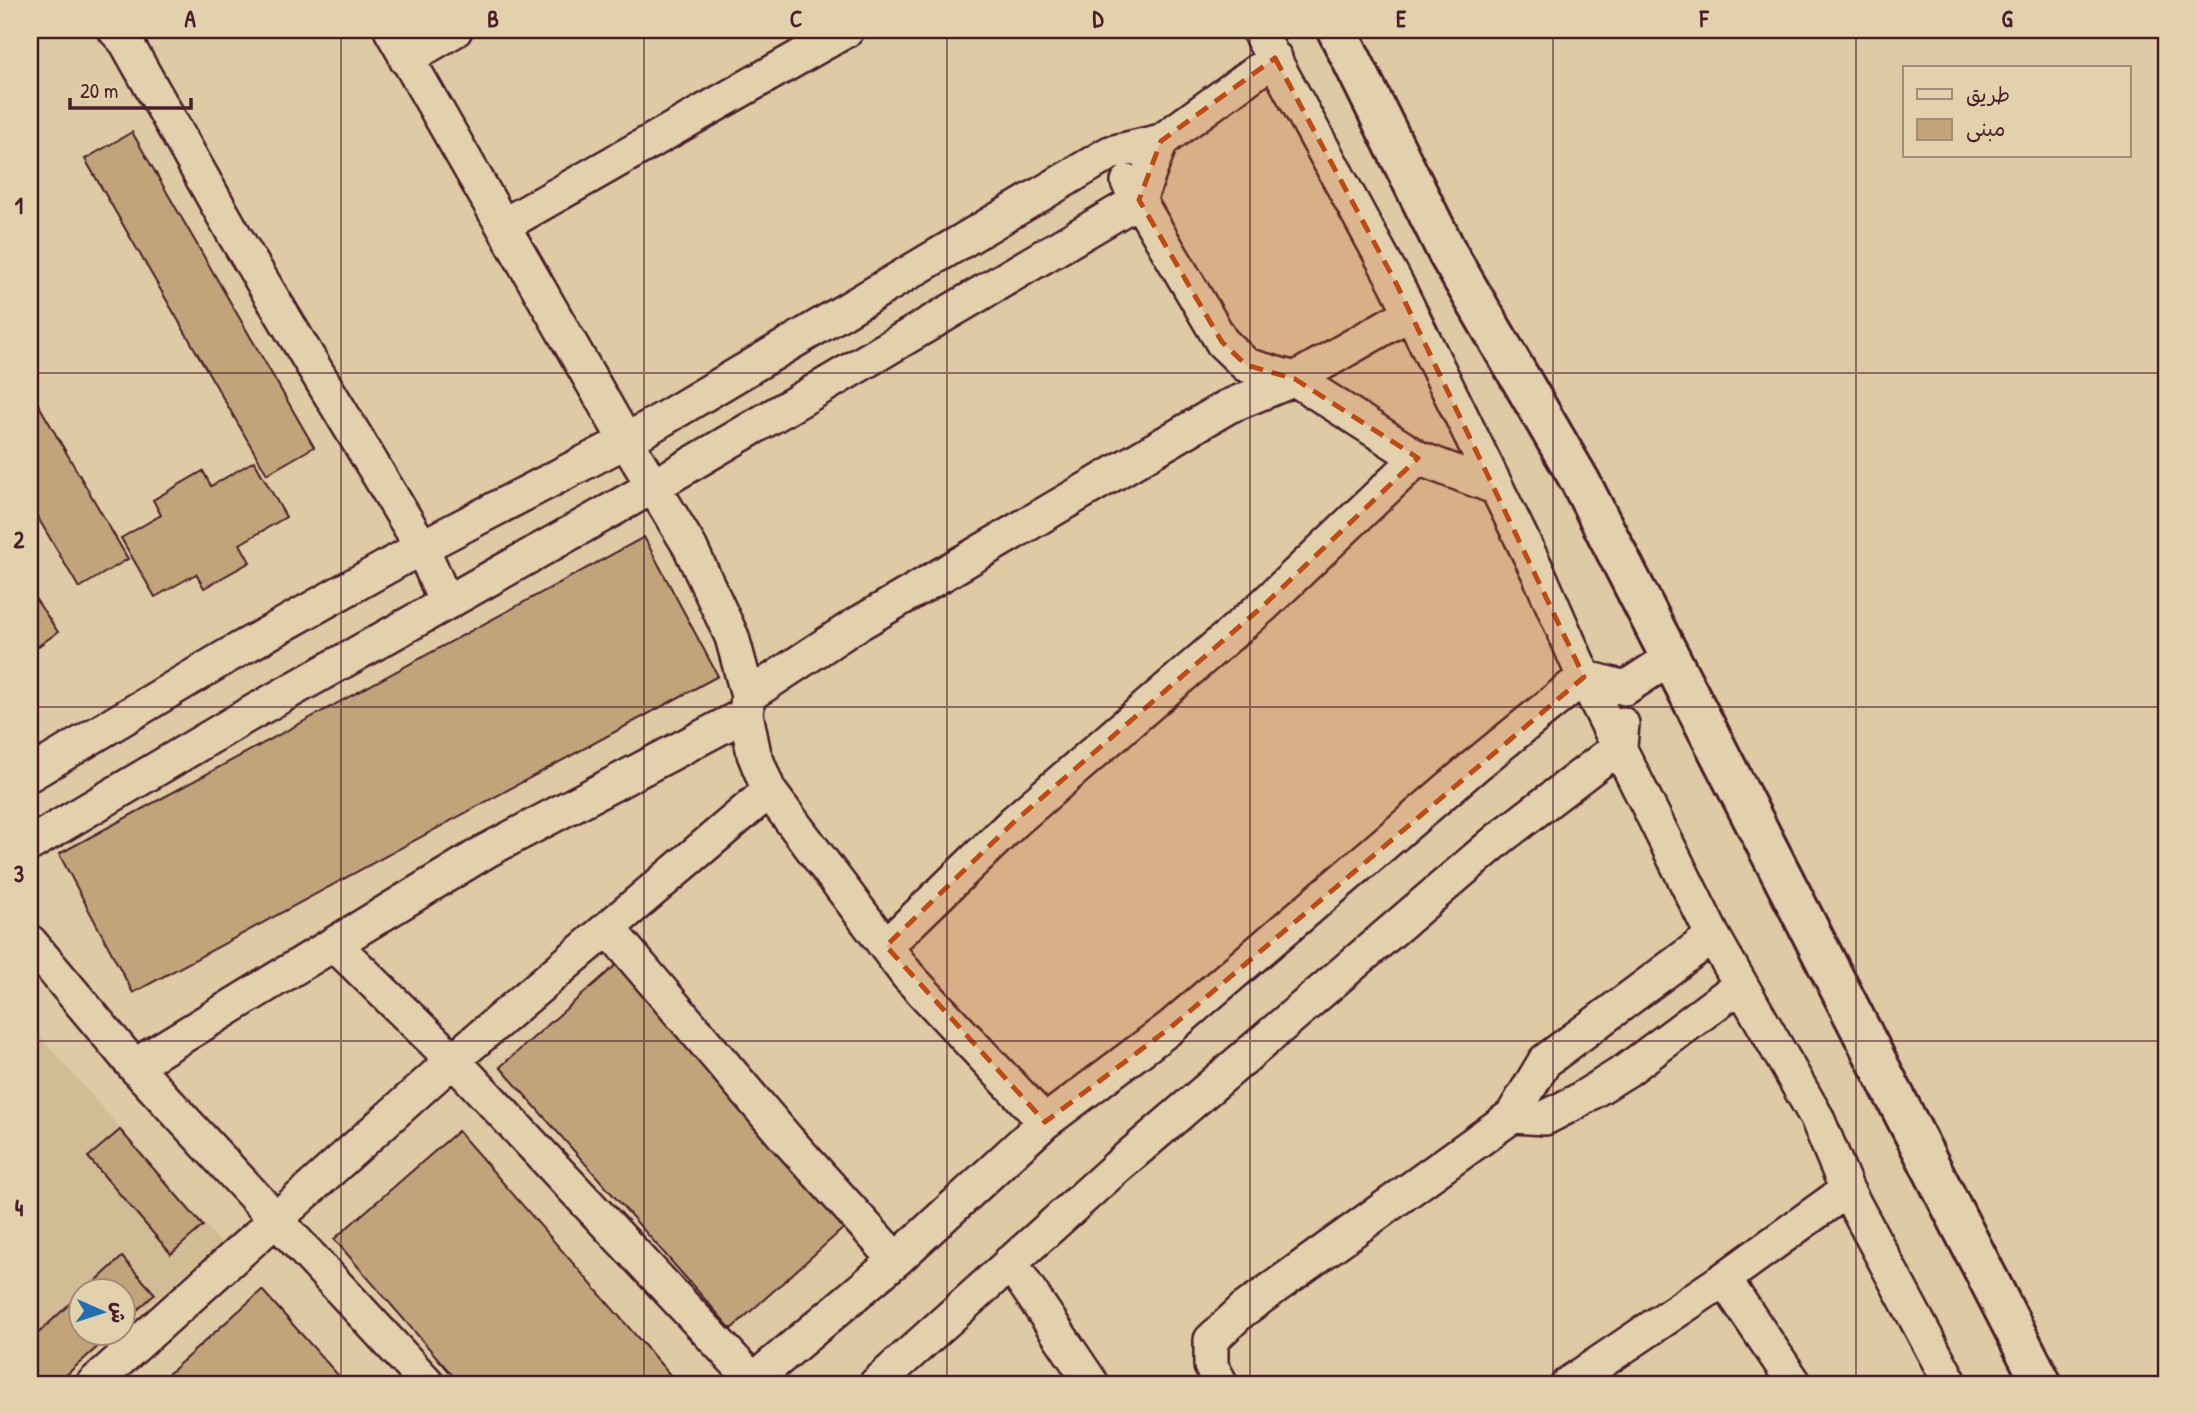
<svg xmlns="http://www.w3.org/2000/svg" width="2197" height="1414" viewBox="0 0 2197 1414" font-family="'Patrick Hand','Playpen Sans Arabic',sans-serif">
  <style>
    .built { fill: #d2bc95 }
    .building { fill: #c1a47a; stroke: #4a1f2b; stroke-width: 2 }
    .lines { fill: none; stroke-linecap: round; stroke-linejoin: round }
    .street-casing { stroke: #4a1f2b; stroke-width: 38 }
    .secondary-casing { stroke: #4a1f2b; stroke-width: 44 }
    .street { stroke: #e3d0ad; stroke-width: 33 }
    .secondary { stroke: #e3d0ad; stroke-width: 38 }
    .marked { fill: #c04a14; fill-opacity: 0.2; stroke: #c04a14; stroke-width: 5; stroke-dasharray: 14 9; stroke-linejoin: round }
    .grid { fill: none; stroke: #4a1f2b; stroke-width: 2; stroke-opacity: 0.55 }
    .neatline { fill: none; stroke: #4a1f2b; stroke-width: 2.5 }
    .grid-label { font-size: 23px; text-anchor: middle; font-weight: bold; fill: #4a1f2b }
  </style>
  <rect width="100%" height="100%" fill="#decaa4"/>
  <filter id="ink" filterUnits="userSpaceOnUse"><feTurbulence type="fractalNoise" baseFrequency=".0143" numOctaves="2"/><feDisplacementMap in="SourceGraphic" scale="14" xChannelSelector="R" yChannelSelector="G"/><feConvolveMatrix kernelMatrix="1 2 1 2 8 2 1 2 1" color-interpolation-filters="sRGB"/></filter>
  <g filter="url(#ink)">
    <!-- built -->
    <path class="built" d="M30,1025l191,218 -98,85 -1,-36h-42v42h36l-59,50h-27z"/>
    <!-- building -->
    <path class="building" d="M132,132l182,315 -47,27 -182,-315z
      M30,390l98,169 -49,29 -49,-84z
      M254,461l32,56 -46,27 10,18 -46,26 -8,-14 -41,23 -34,-59 40,-23 -8,-15 50,-29 8,15z
      M644,537l74,139 -585,317 -74,-139z
      M30,591l28,41 -28,20z
      M616,965l230,261 -115,103 -231,-262z
      M120,1130l83,96 -32,28 -83,-97z
      M458,1131l220,253h-218l-126,-145z
      M122,1257l33,37 -33,30v-32h-38z
      M262,1290l84,94h-189z
      M80,1294v40h32l-56,50h-26v-43z"/>
    <g class="lines">
      <!-- street casing -->
      <g class="street-casing">
        <path id="street" d="M115,30l11,12 109,194 187,311 24,56
          M391,30l235,411 64,106 42,90 16,59 -2,18 8,40 15,37 139,185 137,146
          M1258,30l138,253 142,289 46,105 129,259 104,182 30,72 104,194
          M406,59l49,-29
          M1128,182l94,160 24,23 49,14 123,79 79,30
          M504,225l343,-195
          M748,696l103,-68 308,-181 68,-40 68,-28 115,-66
          M30,774l194,-116 198,-111 204,-106 484,-288 51,-12 114,-83
          M30,844l216,-128 408,-230 485,-286 22,-59
          M608,928l178,210 110,122
          M30,942l104,124 294,318
          M334,944l119,116 300,320
          M886,946l129,-125 248,-215 155,-148
          M134,1066l352,-215 260,-137
          M1512,1116l33,2 31,-16 51,-32 112,-84
          M1010,1262l82,122
          M1724,1279l71,105
          M93,1384l360,-324 316,-269
          M749,1384l147,-124 149,-138 126,-95 305,-262 108,-88 41,11 46,-30
          M876,1384l241,-217 383,-329 120,-92 2,-22
          M1221,1384l-10,-18v-26l32,-30 269,-194 33,-55 168,-125
          M1568,1384l156,-105 123,-89"/>
      </g>
      <!-- secondary casing -->
      <g class="secondary-casing">
        <path id="secondary" d="M1337,30l111,224 132,227 462,903"/>
      </g>
      <!-- street -->
      <use href="#street" class="street"/>
      <!-- secondary -->
      <use href="#secondary" class="secondary"/>
    </g>
  </g>
  <!-- marked area -->
  <path class="marked" d="M1275,58l121,225 188,394 -413,350 -126,95 -159,-176 129,-125 248,-215 155,-148 -123,-79 -49,-14 -24,-23 -83,-142 22,-59z"/>
  <!-- grid -->
  <path class="grid" d="M341,30v1354M644,30v1354M947,30v1354M1250,30v1354M1553,30v1354M1856,30v1354M30,373h2137M30,707h2137M30,1041h2137"/>
  <!-- margin -->
  <rect width="2197" height="1414" fill="none" stroke="#e3d0ad" stroke-width="77"/>
  <!-- legend -->
  <rect x="1903" y="66" width="228" height="91" fill="#e3d0ad" stroke="#a68979" stroke-width="2"/>
  <rect x="1917" y="89" width="35" height="10" fill="#e3d0ad" stroke="#a68979" stroke-width="2"/>
  <text x="1966" y="102" font-size="21" fill="#4a1f2b">طريق</text>
  <rect x="1917" y="119" width="35" height="21" fill="#c1a47a" stroke="#a68979" stroke-width="2"/>
  <text x="1966" y="136" font-size="21" fill="#4a1f2b">مبنى</text>
  <!-- north arrow -->
  <g transform="translate(102 1312) rotate(93)"><circle r="33" fill="#e3d0ad" stroke="#a68979" stroke-width="2"/>
  <path d="M0-5L12 26L0 18L-12 26Z" fill="#1f6fb2"/>
  <text y="-10" font-size="19" font-weight="bold" text-anchor="middle" fill="#4a1f2b">ش</text>
  </g>
  <!-- scale -->
  <path d="M70 98v10h121v-10" fill="none" stroke="#4a1f2b" stroke-width="3.5"/>
  <text x="80" y="98" font-size="21" fill="#4a1f2b" stroke="#e3d0ad" stroke-width="5" paint-order="stroke">20 m</text>
  <rect x="38" y="38" width="2120" height="1338" class="neatline"/>
  <g class="grid-label">
    <text x="190" y="27">A</text>
    <text x="493" y="27">B</text>
    <text x="796" y="27">C</text>
    <text x="1098" y="27">D</text>
    <text x="1401" y="27">E</text>
    <text x="1704" y="27">F</text>
    <text x="2007" y="27">G</text>
    <text x="19" y="214">1</text>
    <text x="19" y="548">2</text>
    <text x="19" y="882">3</text>
    <text x="19" y="1216">4</text>
  </g>
</svg>
